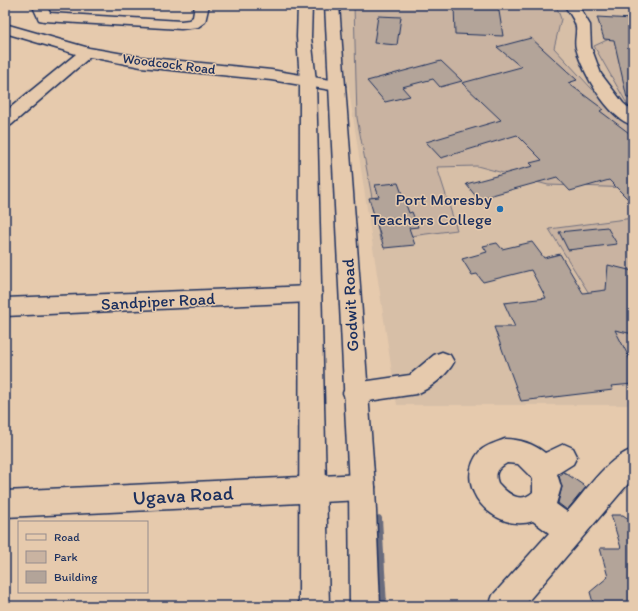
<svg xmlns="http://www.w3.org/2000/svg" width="638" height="611" viewBox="0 0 638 611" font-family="Itim,sans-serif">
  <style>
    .built { fill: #d7bfa7 }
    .green { fill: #c9b3a1; stroke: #727180 }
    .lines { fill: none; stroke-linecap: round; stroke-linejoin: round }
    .stream { fill: #6b6c7d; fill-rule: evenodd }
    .building { fill: #b3a499; stroke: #1b2f5e }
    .minor-casing { stroke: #1b2f5e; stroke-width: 3 }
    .major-casing { stroke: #1b2f5e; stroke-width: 3 }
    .minor { fill: #e6caad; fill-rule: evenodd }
    .major { fill: #e6caad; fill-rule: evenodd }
    .poi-dot { fill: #1f6fb2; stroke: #e6caad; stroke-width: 1.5 }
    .labels { text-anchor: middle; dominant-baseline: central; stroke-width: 3; stroke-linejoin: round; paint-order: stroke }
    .far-street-label { font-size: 14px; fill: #1b2f5e; stroke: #e6caad }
    .poi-label { font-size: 17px; fill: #1b2f5e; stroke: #e6caad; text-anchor: end }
    .street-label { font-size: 17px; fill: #1b2f5e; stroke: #e6caad }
    .near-street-label { font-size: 20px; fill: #1b2f5e; stroke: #e6caad }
  </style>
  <rect width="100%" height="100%" fill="#e6caad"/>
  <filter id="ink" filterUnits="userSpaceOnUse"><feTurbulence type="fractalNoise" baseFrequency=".025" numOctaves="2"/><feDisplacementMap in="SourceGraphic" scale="8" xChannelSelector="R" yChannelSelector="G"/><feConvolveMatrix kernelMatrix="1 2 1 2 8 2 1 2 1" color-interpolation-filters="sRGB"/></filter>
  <g filter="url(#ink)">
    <!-- built -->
    <path class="built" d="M336,5h297v400h-236z"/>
    <!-- green -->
    <path class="green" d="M354,5h202l5,14 -7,29 38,41 41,27v72l-85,-3 -71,-19 -40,1 20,63 -77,10 -23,-122z
      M633,28v82l-3,-1 -36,-63z
      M633,218v146l-84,-135z"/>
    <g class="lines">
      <!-- stream -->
      <path class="stream" d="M379,515l2,1 1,2 5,88h-8l-3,-88 1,-2z"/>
    </g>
    <!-- building -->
    <path class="building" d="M454,5h44l5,31 -48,-2z
      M378,16l23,1 -4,28 -23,-2z
      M597,17l36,2v79h-6l-13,-58 -10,-1z
      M531,38l46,42 -9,3 35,26 -3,2 33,25v68l-24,-24 -39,11 -13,-14 -79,22 -12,-15 67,-18 -3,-3 12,-3 -25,-25 -76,23 -15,-16 75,-22 -39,-37 59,-16 -24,-20z
      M441,61l21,20 -22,6 -7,-8 -31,8 8,9 -25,6 -18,-21z
      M398,183l11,30 3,-1 6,15 -9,1 6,17 -31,3 -15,-50 10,-1 -4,-12z
      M607,227l10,17 -49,6 -9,-18z
      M532,242l12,16 16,-4 23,39 23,-3 2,-25 25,6v63l-18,-4 18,35v19l-22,2 2,4 -92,11 -27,-74h21l-11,-24 42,-5 -15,-28 -48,12 -6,-8 -5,1 -10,-16 25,-7 -4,-6 14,-3 5,6z
      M564,472l22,15 -19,23 -9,-7 4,-16 -3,-11z
      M611,515h12l10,7v84h-39l-4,-14 18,-15 -8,-29h21z"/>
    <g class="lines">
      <!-- minor casing -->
      <g class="minor-casing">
        <path id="minor" d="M36,5h14l-2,4 2,4 131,8 8,-1 4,-3 2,-12h14l-4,17 -7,5 -17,2 -137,-8 -5,-1 -5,-11z
          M564,5h14l12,20 1,22 10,27 22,29 10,9v13c-25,-6 -51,-54 -57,-77 -2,-7 1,-14 0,-21 -1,-7 -8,-16 -12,-22z
          M5,24l84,24 52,9 130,13 66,11 6,2 2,3 -2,3 -6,2 -66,-11 -130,-13 -51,-10 -79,68 -6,1v-14l71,-58 -71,-21z
          M311,286l8,2 3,6 -3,6 -8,2 -306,14v-18z
          M442,352l8,3 4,7c-7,13 -24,27 -38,32l-61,9 -9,-3 -3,-7 3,-7 9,-3 55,-8 24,-20z
          M505,439c14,0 29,5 40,14l19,-9 9,4 4,8 -4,8 -16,10 4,13 -5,17 11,8c19,-21 39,-53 66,-63v29l-109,128h-35l4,-11 56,-62 -16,-12c-38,13 -83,-35 -53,-70 6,-6 18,-9 25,-12zM507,463l11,1 15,15v13c-13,12 -25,2 -35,-9 -4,-10 0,-15 9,-20z
          M362,474l10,4 3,9 -3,9 -10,4 -357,17v-26z"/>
      </g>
      <!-- major casing -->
      <g class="major-casing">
        <path id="major" d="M298,5h14l-1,32 5,44 13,525h-30l1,-525 -3,-44z
          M325,5h14l36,482 5,119h-30l-1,-119z"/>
      </g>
      <!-- minor -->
      <use href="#minor" class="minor"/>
      <!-- major -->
      <use href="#major" class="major"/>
    </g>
  </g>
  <!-- markers -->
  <circle class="poi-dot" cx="500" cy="209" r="4"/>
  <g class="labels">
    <!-- far-street labels -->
    <g class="far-street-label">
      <text transform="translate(169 64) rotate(7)">Woodcock Road</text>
    </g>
    <!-- poi labels -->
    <g class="poi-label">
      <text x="492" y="199">Port Moresby<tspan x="492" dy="20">Teachers College</tspan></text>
    </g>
    <!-- street labels -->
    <g class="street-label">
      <text transform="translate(158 301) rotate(-3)">Sandpiper Road</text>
      <text transform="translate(350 305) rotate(-93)">Godwit Road</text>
    </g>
    <!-- near-street labels -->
    <g class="near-street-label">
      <text transform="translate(183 495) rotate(-3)">Ugava Road</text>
    </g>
  </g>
  <!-- margin -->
  <rect width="638" height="611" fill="none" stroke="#e6caad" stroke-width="20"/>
  <rect x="10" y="10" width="618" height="591" fill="none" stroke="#1b2f5e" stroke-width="1.5" filter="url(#ink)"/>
  <!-- legend -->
  <rect x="18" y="521" width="130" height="72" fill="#e6caad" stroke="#958c8d"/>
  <rect x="26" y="534" width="20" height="6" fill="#e6caad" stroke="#958c8d"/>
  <text x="54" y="541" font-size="12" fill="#1b2f5e">Road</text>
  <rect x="26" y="551" width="20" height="12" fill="#c9b3a1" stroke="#958c8d"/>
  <text x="54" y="561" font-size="12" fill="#1b2f5e">Park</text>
  <rect x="26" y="571" width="20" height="12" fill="#b3a499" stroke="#958c8d"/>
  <text x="54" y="581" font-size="12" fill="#1b2f5e">Building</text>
</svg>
